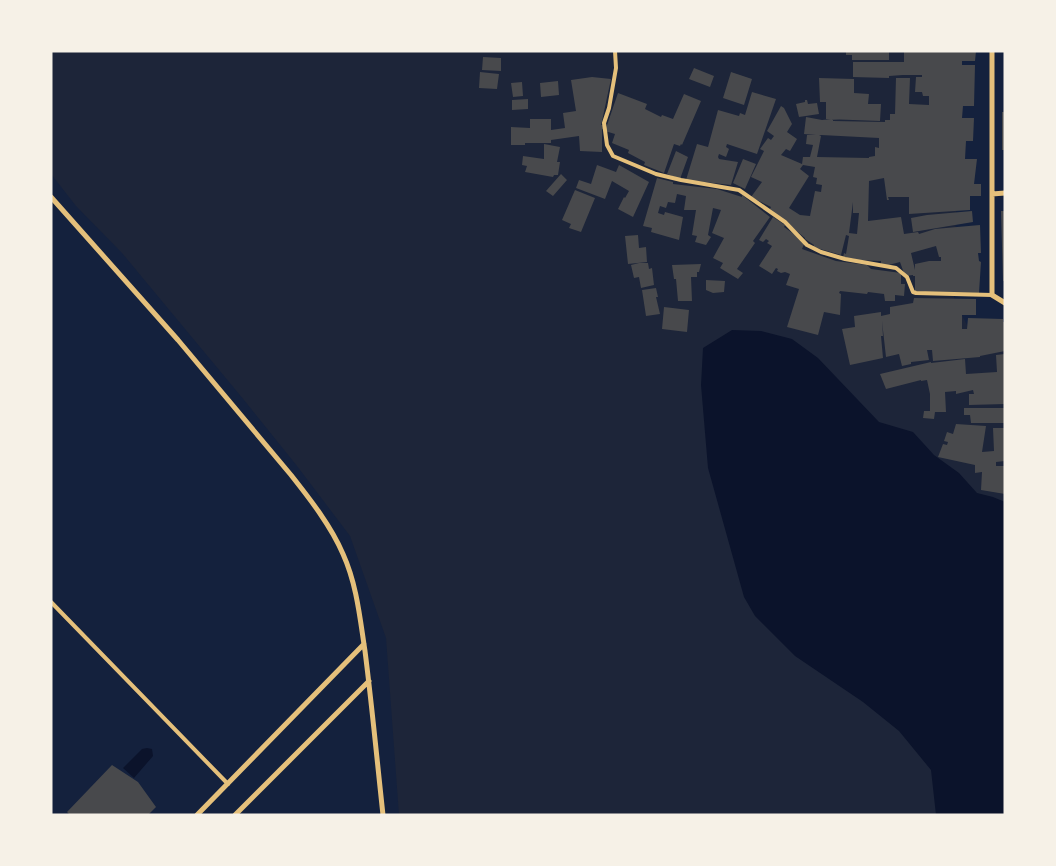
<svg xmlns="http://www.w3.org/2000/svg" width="1056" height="866" viewBox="0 0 1056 866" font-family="Helvetica,sans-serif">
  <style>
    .green { fill: #1d2539 }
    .water { fill: #0b132b }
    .building { fill: #48494c; fill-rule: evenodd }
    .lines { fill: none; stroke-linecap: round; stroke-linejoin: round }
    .service { stroke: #e5c07b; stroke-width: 4 }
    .minor { stroke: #e5c07b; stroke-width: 5 }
  </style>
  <rect width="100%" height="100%" fill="#14213d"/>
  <!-- green -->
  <path class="green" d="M51,51h909l-6,248 14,28 37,-1v489h-606l-13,-177 -36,-102 -53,-70 -53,-66 -122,-147 -46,-47 -25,-32z"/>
  <!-- water -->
  <path class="water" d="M732,330l29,1 31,8 26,19 61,64 34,10 21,23 25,18 18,20 16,4 12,5v313h-69l-5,-45 -32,-39 -36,-29 -68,-46 -40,-40 -11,-19 -36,-129 -7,-83 2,-37z
    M147,748l5,1 1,7 -19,22 -11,-10 19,-19z"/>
  <!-- building -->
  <path class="building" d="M846,51h43v9h-37v-5h-6z
    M904,51h72l-1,10h-13v4h13l-1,41h-11l-1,12h12l-1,23h-7l-1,18h12l-3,25h7v12h-11v14l-61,4v-17h-21l1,3h-2l-3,-22 -15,3 -1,40 33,-4 3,17 14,-2 1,2 16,-5 22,-2 23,-2 1,28h-3l1,8 2,1 -2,31 -64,-1v-16h-2v-1l-8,1 -5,-14 -19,5v-6l-25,-1v-1l-13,-1 1,-5 2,1 3,-18 -3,-1 -5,20 -28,-8 1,-2 -9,-6v-1l-35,-29 1,-2 -20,-10 11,-15 -11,-5 13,-26 -4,-2 8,-11 3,2 3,-4 -7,-5 14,-25 3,2 8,16 -5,8 10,7 -7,12 -4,-2 -5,6 21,9 1,-7h7l3,-12 -7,-1 1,-9h9l-12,-1 2,-17 16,3 11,-1v2l52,1v-2h5v-6h5l1,-36h14l-1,26 20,1v-9h-6l-1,-4h-7l1,-15h6v-2h-19l-14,1v2l-36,-1v-15h51zM821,135l58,3v10l-4,-1v9l-6,1v1l-52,-1 4,-21h-2zM803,165l12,2 -2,10 4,1 -1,6 6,1 -1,7 -6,-1 -5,25 -10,-1 -11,-7 20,-32 -9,-7zM853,202v11h6l-2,21 -8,-1zM936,246l3,11h2v4h-12l-14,3v6l-4,-17z
    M483,57l18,1v13l-19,-1z
    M694,68l20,8 -4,11 -21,-8z
    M480,72l19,2 -2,15 -18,-1z
    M731,72l21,7 -8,26 -21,-7z
    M592,77l19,2 -9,42 -1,4h3l-1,4h-1v23l-22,-1 -1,-15 -28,4v3h-26v2h-14v-18l19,1v-9h21v11l14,-2 -2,-15 13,-2 -5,-31z
    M819,78l35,1v14l15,1 -1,10h13l-1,17 -54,-2v-17h-6z
    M558,81l1,14 -18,2 -1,-14z
    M522,82l1,14 -10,1 -2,-14z
    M752,92l24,7 -19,55 -30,-10 -1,3 3,2 -3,8 -7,-3 -1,3 1,2 19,3 -7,23 -45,-5 11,-36 11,3 10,-37 21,6 1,-3 5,2z
    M618,93l29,11 -2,5 16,8 1,-2 11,4 11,-25 17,7 -19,44 -1,-1 -1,2 -6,-2 -10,29 -20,-8 1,-3 -17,-9 1,-3 -17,-7 3,-9 -10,-3z
    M528,99v10l-16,1v-10z
    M805,100h2l1,4 9,-1 2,11 -20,3 -3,-13 9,-2z
    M1002,112h3v38h-3z
    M544,144l16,3 -3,15h3l-2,13h-4l-1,2 -28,-5 2,-6 -5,-1 1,-9 21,3z
    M676,151l12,6 -8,22 -13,-5z
    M743,159l13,5 -11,25 -12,-6z
    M597,165l19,7 3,-7 30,17 -16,35 -15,-8 6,-12 1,1 4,-7 -17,-10 -7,18 -29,-11 3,-8 12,4z
    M561,174l6,6 -14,16 -7,-5z
    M657,178l16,4v2l44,5 25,8v-2l28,22 -17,24 2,2 -18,26 6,4 -5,6 -18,-11 3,-5 -10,-5 11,-20 -12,-5 9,-23 -8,-2 -5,27 3,2 -5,8 -11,-3 2,-6 -5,-1 4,-25h-12l2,-14 -9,-2 -2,9 -7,-1 -2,6 -6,-2 -2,7 6,2 1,-3 18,5 -4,23 -28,-8 1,-4 -9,-2z
    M575,190l20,8 -14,34 -12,-4 2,-4 -9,-4z
    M972,211l1,11 -60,10 -2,-14 16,-3z
    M1001,211h4v70h-2z
    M773,217l12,8 -1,2 21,15 -3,7 34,12 31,4 4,4 30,4v11h4l-1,12 -9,-1v6h-10l-1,-7 -16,-2 -1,2 -27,-3 -1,2 2,1 -1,21 -16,-3 -6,23 -31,-8 12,-38 -13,-4 4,-11 -5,-2 -4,1 -4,-2 1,-2 -2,-1 -4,6 -13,-8 13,-20 -5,-3 2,-2 -3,-2 -3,3 -4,-2z
    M638,235l1,13 7,-1 1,15 -19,2 -3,-28z
    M639,263h9l1,6 3,-1 2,17 -13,3 -2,-11 -5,1 -3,-13z
    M701,264l-2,8h-2v5h-6l1,24h-14l-2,-22h-2l-2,-14z
    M706,280l19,1 -1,11 -11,1 -7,-3z
    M656,288l2,9h-2l4,17 -14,2 -4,-26z
    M914,298l62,1v16h-14v14h5l1,-11 35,1v3h2v29l-25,5v1l-47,4 -1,-11h-5l2,10 -18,2v2l-9,2 -3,-12 -13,3 -4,-36 1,15h-2l2,22 -33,7 -8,-36 13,-2 -1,-11 27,-4v4l9,-2v-7l23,-4z
    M664,307l25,3 -2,22 -25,-3z
    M1005,354v50l-36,1v-11h5l-1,-4 -17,4v-3l-11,1 1,20h-11l-1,7 -11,-1 1,-7h6v-17l7,-1 -7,1 -3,-14 -6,1v-1l-35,9 -6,-15 51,-12v1l34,-4 1,15 31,-2 -1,-17z
    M964,408h41v15h-34l-1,-8h-6z
    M956,424l30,2 -4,26 12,-1 -1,-23h12v33l-9,1v4h9v28l-24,-4 1,-18 -7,1v-8l-37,-8 5,-13 4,1 1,-3 -4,-1 3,-9 6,2z
    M112,765l26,17 18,25 -8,8h-78l-3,-3z"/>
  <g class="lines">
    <!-- service -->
    <path class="service" d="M615,51l1,17 -7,40 -5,15 3,22 6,11 43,18 25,6 58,10 46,32 22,23 14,7 24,7 51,9 11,9 6,15 3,1 76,2
      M51,602l177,182"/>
    <!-- minor -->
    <path class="minor" d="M992,51v244l13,8
      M992,194l13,-1
      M51,197l127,143 113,135c19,24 40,51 52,79 14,31 17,65 22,97 7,55 12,109 18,164
      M197,815l167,-171
      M235,815l134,-134"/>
  </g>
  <!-- border -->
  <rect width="1056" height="866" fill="none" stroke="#f6f1e7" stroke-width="105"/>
</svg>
